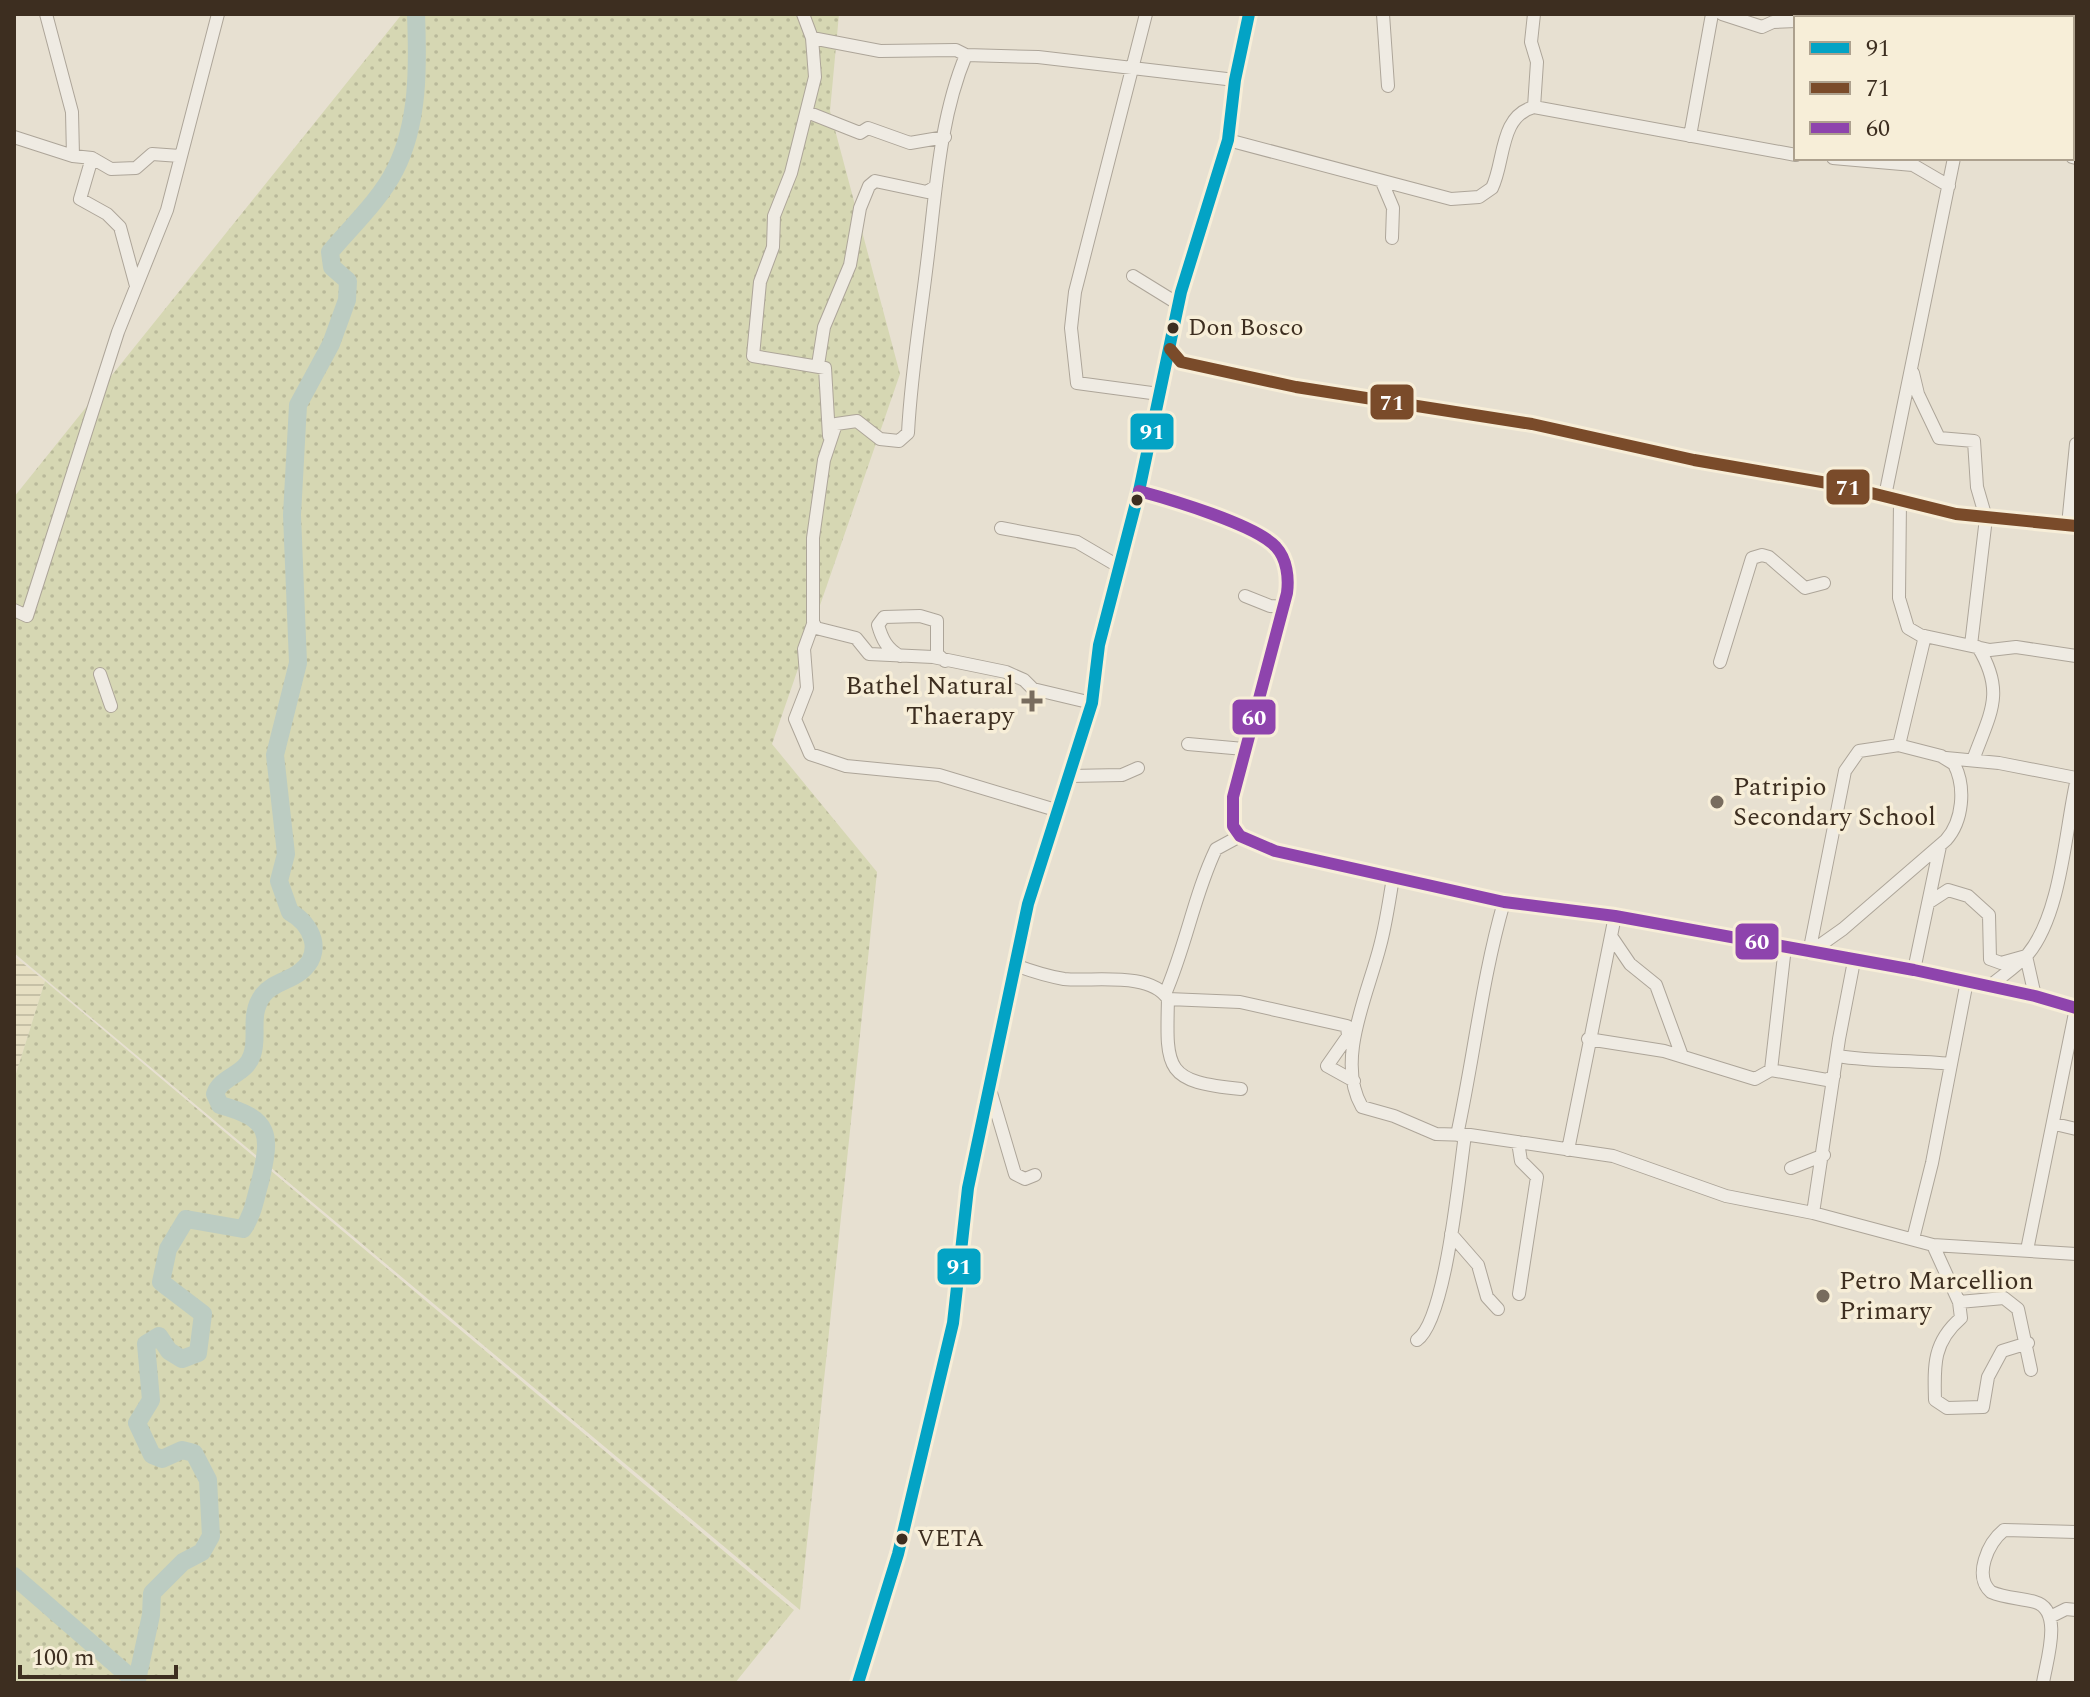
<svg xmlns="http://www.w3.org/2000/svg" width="2090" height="1697" viewBox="0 0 2090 1697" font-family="Spectral,serif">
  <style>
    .farmland { fill: url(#farmland-rules) }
    .grass { fill: url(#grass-dots) }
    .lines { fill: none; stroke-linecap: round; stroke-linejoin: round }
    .river { stroke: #bcccc2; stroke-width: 18 }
    .minor-casing { stroke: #ada599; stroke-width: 14 }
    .minor { stroke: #efebe3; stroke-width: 12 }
    .bus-1-casing { stroke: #f7eed8; stroke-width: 18 }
    .bus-2-casing { stroke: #f7eed8; stroke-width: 18 }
    .bus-3-casing { stroke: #f7eed8; stroke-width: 18 }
    .bus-1 { stroke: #03a3c5; stroke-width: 12 }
    .bus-2 { stroke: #7a4b2a; stroke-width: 12 }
    .bus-3 { stroke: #8e44ad; stroke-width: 12 }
    .bus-dot { fill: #3d2e20; stroke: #f7eed8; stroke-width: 3 }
    .poi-dot { fill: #786c5e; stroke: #f7eed8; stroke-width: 3 }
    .labels { text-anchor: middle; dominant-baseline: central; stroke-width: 7; stroke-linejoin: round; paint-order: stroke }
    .bus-label { font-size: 24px; fill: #3d2e20; stroke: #f7eed8; text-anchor: start }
    .poi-label { font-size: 26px; fill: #3d2e20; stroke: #f7eed8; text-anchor: start }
    .line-badge { stroke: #f7eed8; stroke-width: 3 }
    .badge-label { font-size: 22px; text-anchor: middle; font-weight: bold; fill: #fff }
  </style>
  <defs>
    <pattern id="farmland-rules" width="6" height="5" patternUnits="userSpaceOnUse" patternTransform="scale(2)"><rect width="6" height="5" fill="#e6dfc2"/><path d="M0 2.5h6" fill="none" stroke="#c6c0a6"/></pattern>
    <pattern id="grass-dots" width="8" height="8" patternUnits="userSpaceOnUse" patternTransform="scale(2)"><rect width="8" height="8" fill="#d6d7b3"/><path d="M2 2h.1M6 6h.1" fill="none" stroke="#b9b99a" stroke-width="1.8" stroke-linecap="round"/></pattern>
  </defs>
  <rect width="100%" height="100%" fill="#e7e0d1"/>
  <!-- farmland -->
  <path class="farmland" d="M14,956l31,25 -31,99z"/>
  <!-- grass -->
  <path class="grass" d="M402,14h437l-9,97 70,263 -128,370 105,128 -77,738 -786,-657v-456z
    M45,981l749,629 -59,73h-721v-603z"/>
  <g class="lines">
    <!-- river -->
    <path class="river" d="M14,1576l123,107
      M137,1680l14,-65 1,-22 31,-31 19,-10 9,-16 -3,-56 -14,-27 -12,-3 -20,9 -10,-4 -15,-32 14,-23 -5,-56 13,-8 10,15 13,8 16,-6 5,-39 -42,-32 7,-33 18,-30 57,10c10,-14 12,-30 17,-47 11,-47 12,-63 -40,-77l-5,-11c6,-18 31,-19 37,-39 7,-19 -4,-40 11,-60 10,-13 26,-14 37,-23 25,-19 12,-48 -10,-60l-11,-31 7,-27 -11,-99 23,-92 -6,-148 6,-110 33,-61 16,-44 1,-19 -16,-14 -2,-15c21,-25 50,-52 65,-82 24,-47 23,-104 21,-156"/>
    <!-- minor casing -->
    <g class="minor-casing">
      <path id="minor" d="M46,14l26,98 1,44
        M803,14l9,24 3,39 -24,96 -17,43 -1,31 -13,35 -7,74 72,12 4,68
        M1146,14l-71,278 -4,36 6,55 82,11
        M1383,14l5,72
        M1534,14l-3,28 6,20 -3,45
        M1722,14l40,13 11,-5 23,-1
        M1918,14l5,4
        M1954,14l2,4
        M1982,18l1,-4
        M812,38l68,13 76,-1 10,5 72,2 197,23
        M966,55c-26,62 -30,134 -38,200 -7,60 -17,118 -20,178l-9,8 -19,-2 -23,-18 -21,3 -12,36 -11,78v84l3,6 40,10 13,16 64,3 73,15 18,8 9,9 59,14
        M807,112l53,21 8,-5 42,15 35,-6
        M1690,136l22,-122
        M14,137l59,19 19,2 19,11 25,-1 16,-14 28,2
        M1228,140l223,59 28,-2 13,-9c13,-26 7,-72 42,-81l262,48
        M2072,157l4,1
        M92,158l-12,41 27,15 13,13 16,59
        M1833,158l80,7 36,21
        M1382,182l11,26 -1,30
        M1133,276l47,29
        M1170,349l11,13 115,25 236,37 162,36 145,25 117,29 120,12
        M818,365l6,-38 26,-62 10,-57 9,-22 6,-5 52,11 9,-6
        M1913,373l5,21 21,44 35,3 3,46 9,31 -15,127
        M1139,491c30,8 118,34 137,56 11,12 13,31 11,46l-54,204v29l7,10 35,15 229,51 111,14 299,54 121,26 41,12
        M1885,496l69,-338
        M1900,500l-1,98 9,30 12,7 70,15 26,-3 60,9
        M2068,525l8,-81
        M1001,528l76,14 41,24
        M1245,596l25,10 14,1
        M14,610l13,6 91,-284 49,-122 51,-196
        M813,624l-9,25 3,39 -12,31 15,35 36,12 93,9 120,36
        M900,656c-13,-7 -18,-17 -22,-31l6,-8 36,-1 17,5v33l8,7
        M1720,662l32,-104 10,-3 7,2 36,31 19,-5
        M100,674l11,32
        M1188,744l56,5
        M1946,758l53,5 77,15
        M1973,760c17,-47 33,-67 5,-113
        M1070,776l52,-1 16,-7
        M1393,878c-4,23 -7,46 -13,68 -12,48 -45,115 -18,161l32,9 42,18 34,1 143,21 113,40 87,17 120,32 143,9
        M1928,903l20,-13 20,6 21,19 1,44 11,4 25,-7 9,40
        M1611,936l19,28 26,21 26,71
        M1809,953l36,-182 14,-20 40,-6 26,-109
        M1809,953l34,-24 103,-89c17,-19 20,-53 8,-76l-13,-8 -43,-11
        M1015,965c16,6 32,11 49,14 29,3 86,-8 104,20 -2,71 -3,83 73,90
        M1914,970l26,-124
        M1990,986c12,-10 27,-20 38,-32 33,-40 37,-121 48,-171
        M1165,994c21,-48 29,-99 51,-145l24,-13
        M1168,999l72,3 107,24 1,10 -21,30 27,15
        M1588,1039l76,12 91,28 16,-9 56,10 7,-4
        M1837,1056c38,6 75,4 114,8
        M1771,1070l14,-123
        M991,1093l24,81 10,5 10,-4
        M2055,1124l21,5
        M1457,1135c17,-78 25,-157 47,-233
        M1518,1142l3,19 16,16 -18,117
        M1568,1150l47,-234
        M1791,1168l33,-13
        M1813,1213l26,-174 15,-78
        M1451,1234l27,31 9,32 11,12
        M1913,1239l19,-76 35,-182
        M1933,1245l26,57 45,-4 14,11 13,61
        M2027,1250l49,-242
        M1959,1302l2,16c-28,24 -27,47 -26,82l12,8 36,-1 5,-30 14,-26 26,-8
        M1417,1340c29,-20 42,-165 48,-205
        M2050,1617l16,-8 10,1
        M858,1683l40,-129 55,-231 15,-135 60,-284 64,-201 7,-58 40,-154 42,-199 47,-152 7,-60 14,-66
        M2043,1683c3,-21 21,-73 -8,-81 -15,-4 -30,-4 -44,-10 -18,-16 -3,-49 13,-62l72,2"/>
    </g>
    <!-- minor -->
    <use href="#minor" class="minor"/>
    <!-- bus-1 casing -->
    <g class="bus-1-casing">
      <path id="bus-1" d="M858,1683l40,-129 55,-231 15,-135 60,-284 64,-201 7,-58 40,-154 42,-199 47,-152 7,-60 14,-66"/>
    </g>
    <!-- bus-2 casing -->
    <g class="bus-2-casing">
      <path id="bus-2" d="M1170,349l11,13 115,25 236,37 162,36 145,25 117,29 120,12"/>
    </g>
    <!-- bus-3 casing -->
    <g class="bus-3-casing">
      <path id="bus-3" d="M1139,491c30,8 118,34 137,56 11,12 13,31 11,46l-54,204v29l7,10 35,15 229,51 111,14 299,54 121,26 41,12"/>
    </g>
    <!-- bus-1 -->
    <use href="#bus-1" class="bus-1"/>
    <!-- bus-2 -->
    <use href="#bus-2" class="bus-2"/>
    <!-- bus-3 -->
    <use href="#bus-3" class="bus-3"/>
  </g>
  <!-- markers -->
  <g class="bus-dot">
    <circle cx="1173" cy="328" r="7"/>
    <circle cx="1137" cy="500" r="7"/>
    <circle cx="902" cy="1539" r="7"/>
  </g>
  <g class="poi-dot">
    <path d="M1028 689h8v8h8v8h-8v8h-8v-8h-8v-8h8z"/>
    <circle cx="1717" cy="802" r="8"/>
    <circle cx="1823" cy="1296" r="8"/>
  </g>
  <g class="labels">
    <!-- bus labels -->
    <g class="bus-label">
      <text x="1188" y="328">Don Bosco</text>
      <text x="917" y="1539">VETA</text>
    </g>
    <!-- poi labels -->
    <g class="poi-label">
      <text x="1014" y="686" text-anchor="end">Bathel Natural<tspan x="1014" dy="30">Thaerapy</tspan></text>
      <text x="1733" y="787">Patripio<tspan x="1733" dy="30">Secondary School</tspan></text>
      <text x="1839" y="1281">Petro Marcellion<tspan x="1839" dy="30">Primary</tspan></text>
    </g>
  </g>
  <g class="line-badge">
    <rect x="1369" y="383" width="46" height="38" rx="8" fill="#7a4b2a"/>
    <rect x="1129" y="412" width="46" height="39" rx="8" fill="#03a3c5"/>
    <rect x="1825" y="468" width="46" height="38" rx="8" fill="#7a4b2a"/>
    <rect x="1231" y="698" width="46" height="38" rx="8" fill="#8e44ad"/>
    <rect x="1734" y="922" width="46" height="39" rx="8" fill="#8e44ad"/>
    <rect x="936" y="1247" width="46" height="39" rx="8" fill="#03a3c5"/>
  </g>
  <g class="badge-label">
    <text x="1392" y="410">71</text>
    <text x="1152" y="439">91</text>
    <text x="1848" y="495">71</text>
    <text x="1254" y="725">60</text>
    <text x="1757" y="949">60</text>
    <text x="959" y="1274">91</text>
  </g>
  <!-- border -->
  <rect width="2090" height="1697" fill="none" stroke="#3d2e20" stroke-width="32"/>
  <!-- legend -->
  <rect x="1794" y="16" width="280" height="144" fill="#f7eed8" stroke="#ada18e" stroke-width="2"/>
  <rect x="1810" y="42" width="40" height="12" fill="#03a3c5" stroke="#ada18e" stroke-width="2"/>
  <text x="1866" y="56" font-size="24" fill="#3d2e20">91</text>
  <rect x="1810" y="82" width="40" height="12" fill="#7a4b2a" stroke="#ada18e" stroke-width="2"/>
  <text x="1866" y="96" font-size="24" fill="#3d2e20">71</text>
  <rect x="1810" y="122" width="40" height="12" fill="#8e44ad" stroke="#ada18e" stroke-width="2"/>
  <text x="1866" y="136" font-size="24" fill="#3d2e20">60</text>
  <!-- scale -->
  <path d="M20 1665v12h156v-12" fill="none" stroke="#3d2e20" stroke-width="4"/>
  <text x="32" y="1665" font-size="24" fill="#3d2e20" stroke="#f7eed8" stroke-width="6" paint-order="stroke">100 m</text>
</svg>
